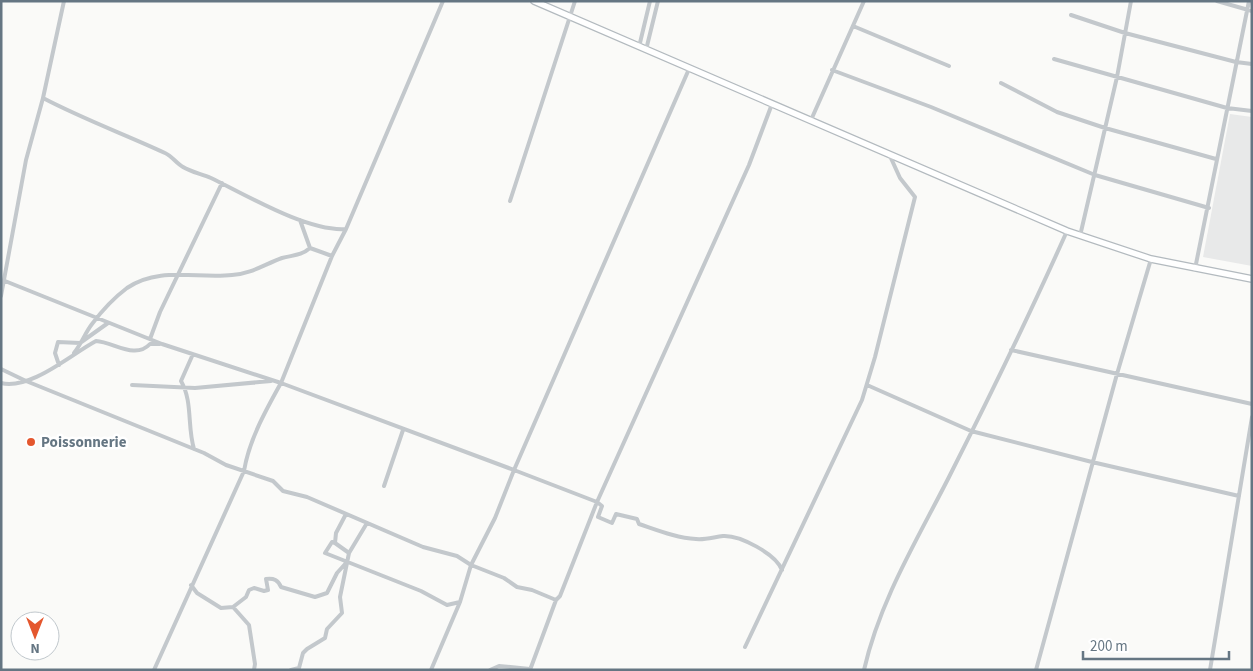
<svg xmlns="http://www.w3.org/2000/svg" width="1253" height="671" viewBox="0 0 1253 671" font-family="'Source Sans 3',sans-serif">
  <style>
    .built { fill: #e8e9e9 }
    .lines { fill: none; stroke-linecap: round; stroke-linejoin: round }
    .secondary-casing { stroke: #b3babf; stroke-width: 8 }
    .street { stroke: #c3c8cc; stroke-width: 4 }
    .secondary { stroke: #fff; stroke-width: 5.5 }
    .poi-dot { fill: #e4572e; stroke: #fff; stroke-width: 2 }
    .labels { text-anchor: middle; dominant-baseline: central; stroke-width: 5; stroke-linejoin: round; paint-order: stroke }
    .poi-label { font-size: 15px; font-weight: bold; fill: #657683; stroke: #fff; text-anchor: start }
  </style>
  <rect width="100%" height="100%" fill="#fafaf8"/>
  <!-- built -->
  <path class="built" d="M1230,114l22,3v149l-49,-9z"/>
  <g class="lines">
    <!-- secondary casing -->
    <g class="secondary-casing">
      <path id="secondary" d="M534,1l533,230 84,28 101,20"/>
    </g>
    <!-- street -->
    <path class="street" d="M443,1l-97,228 -14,27 -51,127 233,87 175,-401
      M1217,1l35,10
      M1071,15l54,18 111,29 16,2
      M853,26l96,40
      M639,47l11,-46
      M646,50l12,-49
      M1054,59l173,49 25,3
      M832,70l99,37 164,68 114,33
      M1001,83l56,29 48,16 111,31
      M43,98c40,21 81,36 122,55 7,3 11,10 18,14 8,5 19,7 28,11 35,17 97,54 135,51
      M811,120l53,-119
      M510,201l65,-200
      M300,220l10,28
      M1080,236l37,-159 14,-76
      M1195,269l54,-268
      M5,281l157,63 119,39c-15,27 -32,57 -37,88l-90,199
      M1,296l25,-136 17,-62 21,-97
      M150,339l10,-27 62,-129
      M1011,350l241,54
      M74,353c8,-10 11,-20 18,-29 9,-12 23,-27 35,-36 32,-22 70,-9 105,-13 19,-1 33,-11 50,-17 11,-3 19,-2 28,-10l22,8
      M193,354l-12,27c12,21 6,45 13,68
      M59,365l-4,-12 3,-11 22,1 28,-20
      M1,369l25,12 178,72 22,12 47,16 10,10 24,6 116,50 34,9 14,9 33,13 13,9 15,3 24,10 4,-4 37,-94 152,-337 23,-61
      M1,383c30,7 69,-28 95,-42 18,1 39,19 54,3h10
      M132,385l63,3 76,-7
      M867,385l104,46 121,31 147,34
      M384,486l19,-56
      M346,514l-10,19 -1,10 -3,-1 -7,11 96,38 26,14 13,-3
      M335,543l14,10
      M191,585l6,8 24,15 12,-1 13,-10 3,-7 5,-2 10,3 4,-1 -2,-11c8,-1 12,1 15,8l34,10 12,-4 10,-20 9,-10
      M233,607l16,18 6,39 -1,6
      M745,647l117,-247 13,-43 40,-160 -15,-19 -10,-22
      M291,670l8,-2 4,-15 4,-4 18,-11 2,-9 15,-16 -2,-16 9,-44 18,-30
      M431,670l29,-68 11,-37 24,-47 19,-48 83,32 5,4 -4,11 14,6 4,-9 21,5 2,5c18,6 38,14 57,15 9,1 18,-2 27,-3 17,-1 53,18 59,34
      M490,670l9,-4 31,3
      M530,670l26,-70
      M864,670c16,-70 53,-130 85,-193 41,-81 81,-163 118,-246
      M1036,670l81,-296 34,-115
      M1210,670l42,-253"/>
    <!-- secondary -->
    <use href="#secondary" class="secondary"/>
  </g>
  <!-- markers -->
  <circle class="poi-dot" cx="31" cy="442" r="5"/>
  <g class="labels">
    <!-- poi labels -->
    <g class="poi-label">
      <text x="41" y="442">Poissonnerie</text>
    </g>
  </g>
  <!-- border -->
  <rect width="1253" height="671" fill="none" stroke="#657683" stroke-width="5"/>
  <!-- north arrow -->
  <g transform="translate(35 636) rotate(180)"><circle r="24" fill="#ffffff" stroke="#c1c8cd"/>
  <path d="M0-4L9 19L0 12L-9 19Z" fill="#e4572e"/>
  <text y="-8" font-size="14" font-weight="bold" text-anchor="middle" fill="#657683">N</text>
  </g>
  <!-- scale -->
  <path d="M1083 651v8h146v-8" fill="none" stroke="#657683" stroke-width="2.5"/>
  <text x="1090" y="651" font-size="15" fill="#657683" stroke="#ffffff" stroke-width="4" paint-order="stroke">200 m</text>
</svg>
